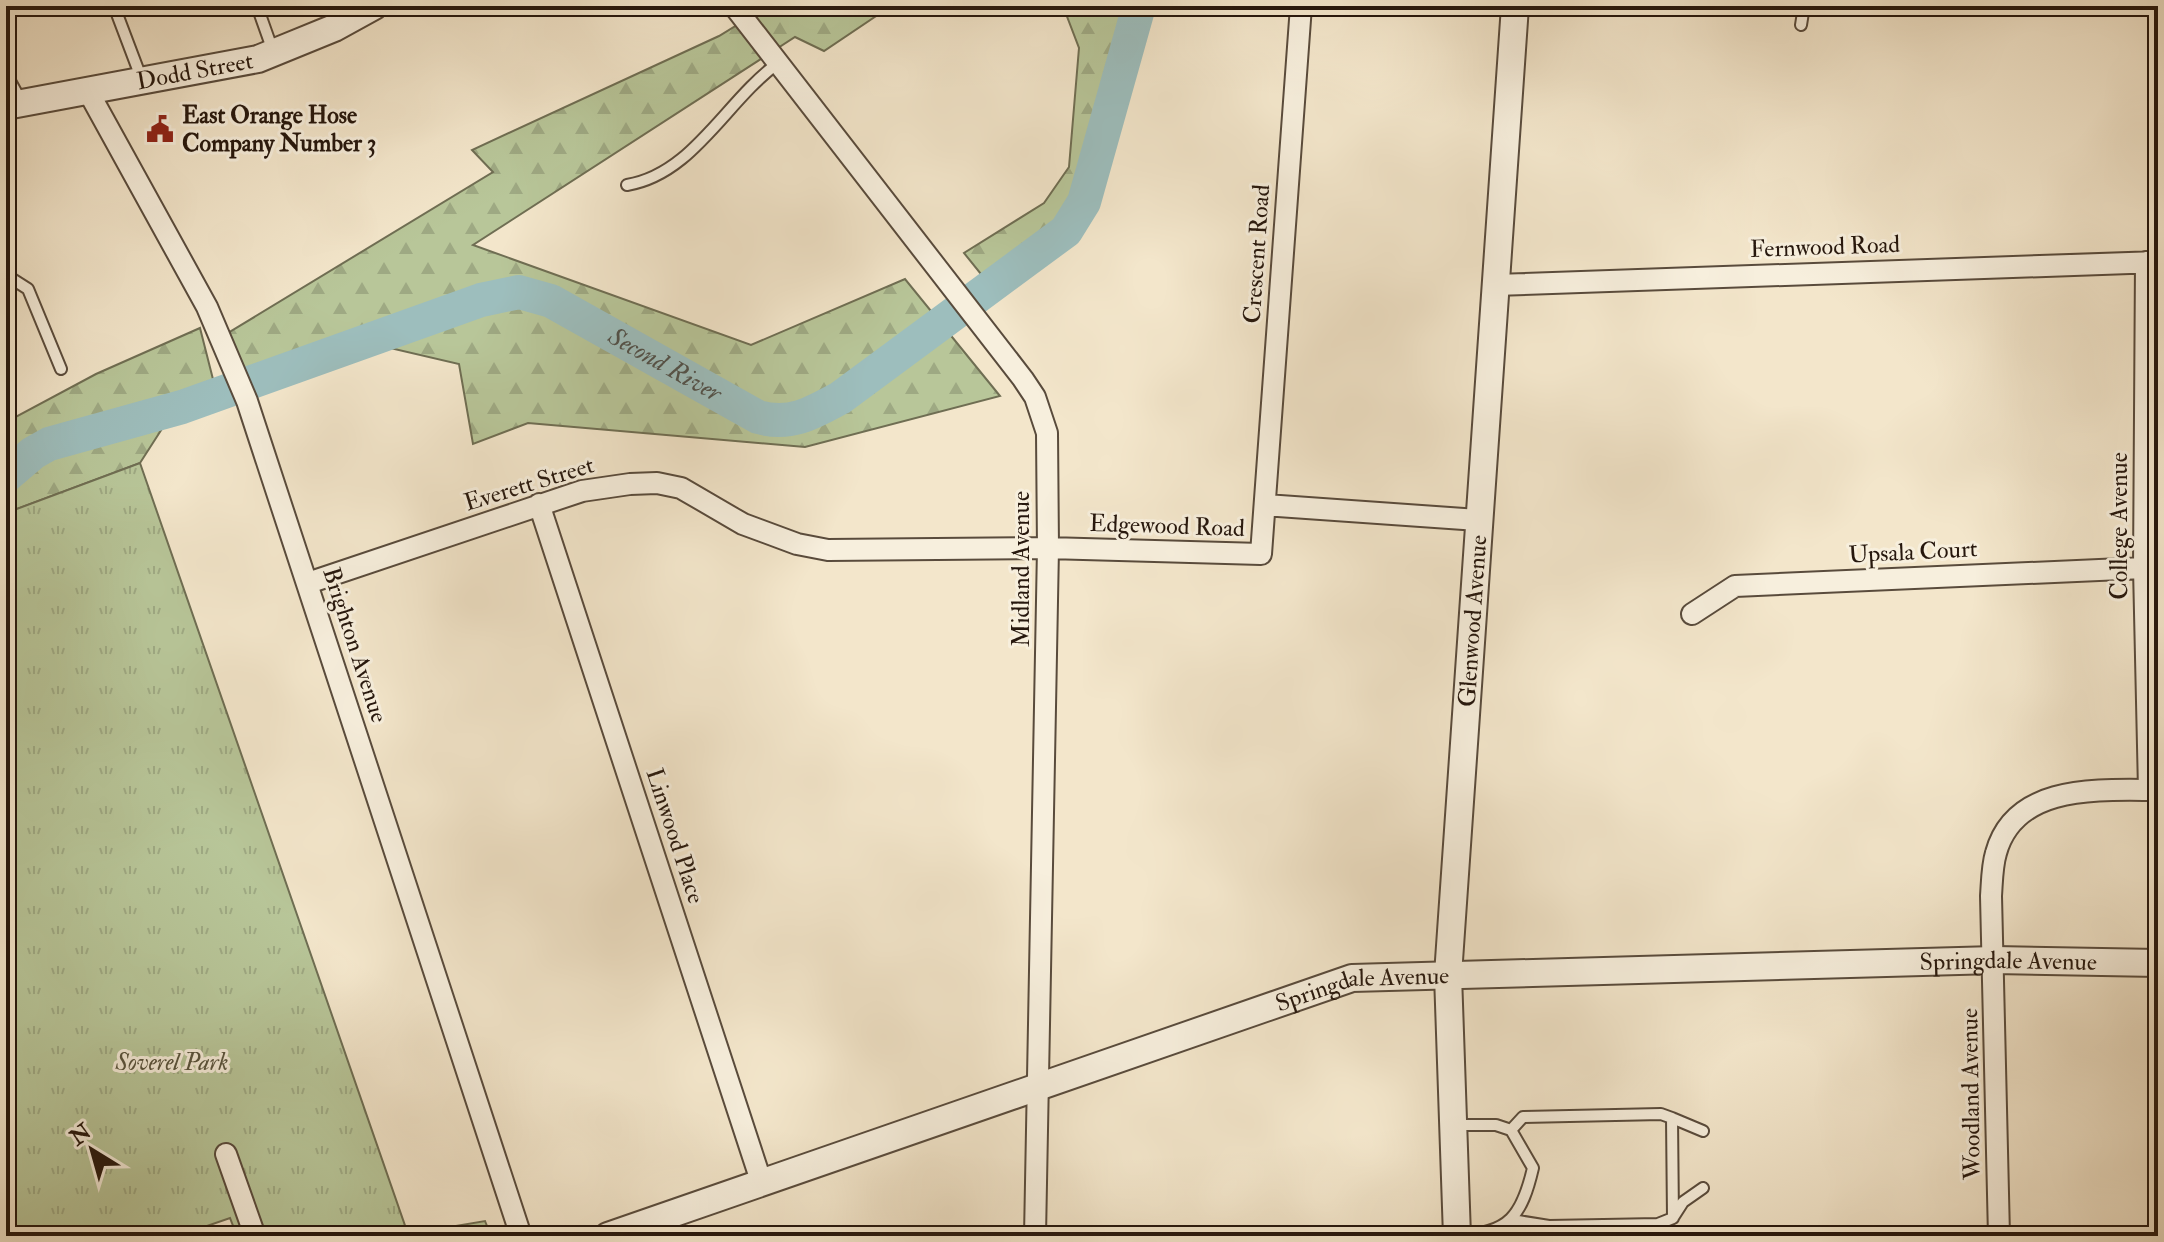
<svg xmlns="http://www.w3.org/2000/svg" width="2164" height="1242" viewBox="0 0 2164 1242" font-family="'IM FELL Double Pica',serif">
  <style>
    .forest { fill: url(#forest-firs); stroke: #6f6e53; stroke-width: 2 }
    .park { fill: url(#park-tufts); stroke: #6f6e53; stroke-width: 2 }
    .lines { fill: none; stroke-linecap: round; stroke-linejoin: round }
    .river { stroke: #9dbebd; stroke-width: 34 }
    .service-casing { stroke: #594b3c; stroke-width: 14 }
    .minor-casing { stroke: #594b3c; stroke-width: 24 }
    .tertiary-casing { stroke: #594b3c; stroke-width: 30 }
    .service { stroke: #f7efdd; stroke-width: 10 }
    .minor { stroke: #f7efdd; stroke-width: 20 }
    .tertiary { stroke: #f7efdd; stroke-width: 26 }
    .labels { text-anchor: middle; dominant-baseline: central; stroke-width: 6; stroke-linejoin: round; paint-order: stroke }
    .street-label { font-size: 24px; fill: #26170d; stroke: #f7efdd }
    .poi-label { font-size: 24px; font-weight: bold; fill: #26170d; stroke: #f7efdd; text-anchor: start }
    .park-label { font-size: 24px; font-style: italic; fill: #59543e; stroke: #f7efdd }
    .water-label { font-size: 26px; font-style: italic; fill: #50514b; stroke: #f7efdd }
  </style>
  <defs>
    <pattern id="forest-firs" width="22" height="20" patternUnits="userSpaceOnUse" patternTransform="scale(2)"><rect width="22" height="20" fill="#b8c699"/><path d="M5 1l3.5 6h-7zM16 11l3.5 6h-7z" fill="#9ea983"/></pattern>
    <pattern id="park-tufts" width="24" height="20" patternUnits="userSpaceOnUse" patternTransform="scale(2)"><rect width="24" height="20" fill="#b8c699"/><path d="M3 7l-1-3M5 7V3M7 7l1-3M15 17l-1-3M17 17v-4M19 17l1-3" fill="none" stroke="#9ea983"/></pattern>
  </defs>
  <rect width="100%" height="100%" fill="#f3e6cb"/>
  <filter id="stains"><feTurbulence type="fractalNoise" baseFrequency=".0025" numOctaves="4"/><feColorMatrix values="0 0 0 0 .2 0 0 0 0 .09 0 0 0 0 .02 0 0 0 .5 -.17"/></filter>
  <radialGradient id="worn" r=".72"><stop offset=".6" stop-color="#630" stop-opacity="0"/><stop offset="1" stop-color="#630" stop-opacity=".3"/></radialGradient>
  <!-- forest -->
  <path class="forest" d="M768,6h123l-67,45 -29,-14 -322,208 278,100 154,-66 95,117 -195,51 -277,-24 -55,21 -14,-80 -73,-17 -135,48 -23,-62 265,-161 -21,-22 247,-114z
    M1063,6h89l-65,203 -98,75 -25,-31 80,-50 25,-36 10,-119z
    M200,328l18,71 -51,22 -27,42 -134,50v-91l90,-48z"/>
  <!-- park -->
  <path class="park" d="M140,463l268,771 77,-13 6,15h-254l-7,-18 -52,18h-172v-723z"/>
  <g class="lines">
    <!-- river -->
    <path class="river" id="s1" d="M6,476l27,-23 16,-9 133,-37 299,-107 38,-8 32,9 207,116c32,9 53,-3 82,-19l226,-167 18,-29 55,-196"/>
    <!-- service casing -->
    <g class="service-casing">
      <path id="service" d="M114,6l28,74
        M257,6l16,45
        M1801,25l3,-19
        M627,185c66,-11 98,-83 151,-122
        M6,275l22,14 33,80
        M1672,1118l31,13
        M1454,1125h42l15,5 22,38c-11,47 -24,66 -74,67
        M1511,1130l12,-13 138,-3 11,4 1,100 -15,6 -109,2 -37,-6
        M1674,1216l9,-14 20,-14"/>
    </g>
    <!-- minor casing -->
    <g class="minor-casing">
      <path id="minor" d="M734,6l289,373 12,18 12,36 1,115 -13,688
        M6,84l11,20
        M89,93l118,214 40,94 274,835
        M2146,262l-2,306 5,222
        M1495,285l663,-23
        M539,504l223,680
        M1265,505l213,15
        M308,583l274,-92 48,-7 27,-1 24,5 62,36 54,20 31,6 220,-2 213,6 40,-548
        M1692,614l43,-28 409,-18
        M226,1154l29,82
        M1999,1236l-8,-340c1,-14 1,-30 5,-43 19,-70 104,-63 162,-63"/>
    </g>
    <!-- tertiary casing -->
    <g class="tertiary-casing">
      <g id="tertiary">
        <path id="s2" d="M6,106l252,-47 76,-31 40,-22"/>
        <path id="s3" d="M608,1236l744,-258 643,-18 163,3"/>
        <path id="s4" d="M1457,1236l-9,-261 67,-969"/>
      </g>
    </g>
    <!-- service -->
    <use href="#service" class="service"/>
    <!-- minor -->
    <use href="#minor" class="minor"/>
    <!-- tertiary -->
    <use href="#tertiary" class="tertiary"/>
  </g>
  <!-- icons -->
  <defs>
    <g id="civic-bare" transform="scale(2.16)"><path d="M-.6-6.5H3V-4.5H.6V-3L4-1V1h2V6H-6V1h2V-1L-.6-3ZM-1.2 2.5V6h2.4V2.5Z" fill="#8f2418" stroke="#f7efdd" stroke-width="2.5" paint-order="stroke"/></g>
  </defs>
  <g fill-rule="evenodd">
    <use href="#civic-bare" x="160" y="129"/>
  </g>
  <g class="labels">
    <!-- street labels -->
    <g class="street-label">
      <text stroke="none"><textPath href="#s2" startOffset="192">Dodd Street</textPath></text>
      <text transform="translate(1825 247) rotate(-2)">Fernwood Road</text>
      <text transform="translate(1257 254) rotate(-86)">Crescent Road</text>
      <text transform="translate(529 484) rotate(-17)">Everett Street</text>
      <text transform="translate(1167 526) rotate(2)">Edgewood Road</text>
      <text transform="translate(2119 526) rotate(-90)">College Avenue</text>
      <text transform="translate(1913 552) rotate(-3)">Upsala Court</text>
      <text transform="translate(1021 569) rotate(-90)">Midland Avenue</text>
      <text stroke="none"><textPath href="#s4" startOffset="616">Glenwood Avenue</textPath></text>
      <text transform="translate(355 645) rotate(72)">Brighton Avenue</text>
      <text transform="translate(675 836) rotate(72)">Linwood Place</text>
      <text stroke="none"><textPath href="#s3" startOffset="1444">Springdale Avenue</textPath></text>
      <text stroke="none"><textPath href="#s3" startOffset="796">Springdale Avenue</textPath></text>
      <text transform="translate(1971 1094) rotate(-91)">Woodland Avenue</text>
    </g>
    <!-- poi labels -->
    <g class="poi-label">
      <text x="182" y="115">East Orange Hose<tspan x="182" dy="28">Company Number 3</tspan></text>
    </g>
    <!-- park labels -->
    <g class="park-label">
      <text x="172" y="1062">Soverel Park</text>
    </g>
    <!-- water labels -->
    <g class="water-label">
      <text stroke="none"><textPath href="#s1" startOffset="712">Second River</textPath></text>
    </g>
  </g>
  <!-- margin -->
  <rect width="2164" height="1242" fill="none" stroke="#f3e6cb" stroke-width="32"/>
  <rect x="8" y="8" width="2148" height="1226" fill="none" stroke="#26170d" stroke-width="4"/>
  <rect x="16" y="16" width="2132" height="1210" fill="none" stroke="#26170d" stroke-width="2"/>
  <!-- north arrow -->
  <g transform="translate(92 1150) rotate(323)" stroke="#f7efdd" stroke-width="6" paint-order="stroke">
  <path d="M0-6L14 30L0 20L-14 30Z" fill="#26170d"/>
  <text y="-12" font-size="22" font-weight="bold" text-anchor="middle" fill="#26170d">N</text>
  </g>
  <rect width="100%" height="100%" filter="url(#stains)"/>
  <rect width="100%" height="100%" fill="url(#worn)"/>
</svg>
